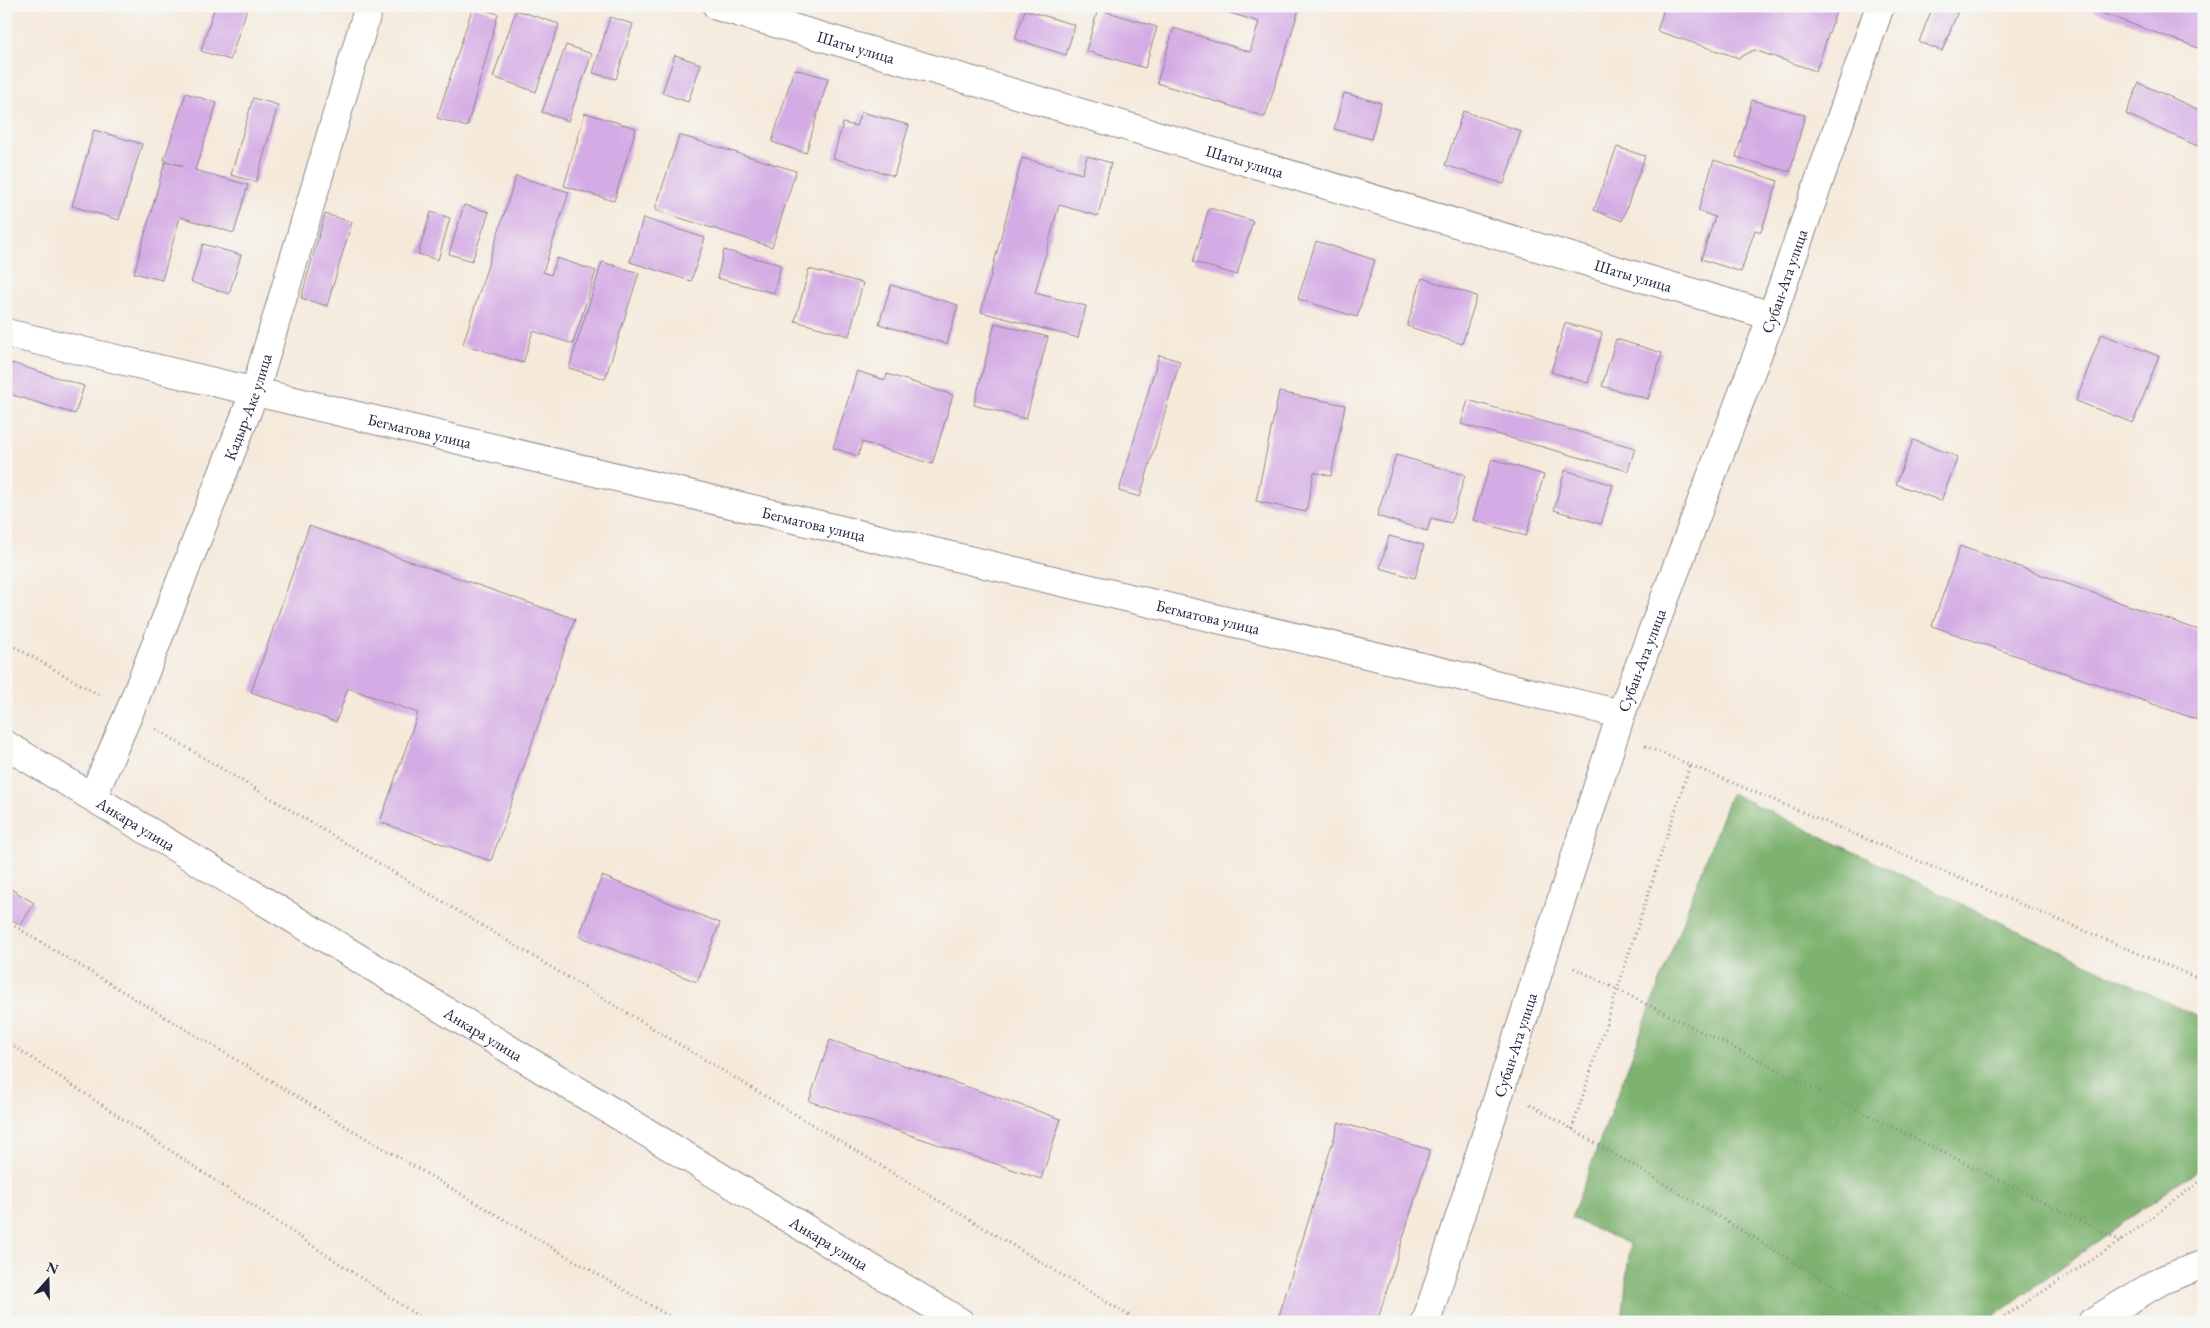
<svg xmlns="http://www.w3.org/2000/svg" width="2210" height="1328" viewBox="0 0 2210 1328" font-family="'EB Garamond',serif">
  <style>
    .forest { fill: #7eb26f; stroke: #506a55 }
    .building { fill: #d4abe4 }
    .lines { fill: none; stroke-linecap: round; stroke-linejoin: round }
    .street-casing { stroke: #8c868a; stroke-width: 30 }
    .primary-casing { stroke: #8c868a; stroke-width: 30 }
    .path { stroke: #8c868a; stroke-width: 3; stroke-dasharray: 1 4; stroke-linecap: butt }
    .street { stroke: #fff; stroke-width: 28 }
    .primary { stroke: #fff; stroke-width: 28 }
    .labels { text-anchor: middle; dominant-baseline: central; stroke-width: 4; stroke-linejoin: round; paint-order: stroke }
    .street-label { font-size: 16px; fill: #22223b; stroke: #f6f6f2 }
  </style>
  <rect width="100%" height="100%" fill="#f6f6f2"/>
  <filter id="ink" filterUnits="userSpaceOnUse"><feTurbulence type="fractalNoise" baseFrequency=".02" numOctaves="2"/><feDisplacementMap in="SourceGraphic" scale="10" xChannelSelector="R" yChannelSelector="G"/><feConvolveMatrix kernelMatrix="1 2 1 2 8 2 1 2 1" color-interpolation-filters="sRGB"/></filter>
  <filter id="wash" filterUnits="userSpaceOnUse"><feTurbulence type="fractalNoise" baseFrequency=".0096" numOctaves="4" result="noise"/><feDisplacementMap in="SourceGraphic" scale="20" xChannelSelector="R" yChannelSelector="G"/><feGaussianBlur stdDeviation="1.12" result="paint"/><feColorMatrix in="noise" values="0 0 0 0 0 0 0 0 0 0 0 0 0 0 0 0 0 1.4 0 .05"/><feComposite in="paint" operator="in"/></filter>
  <g filter="url(#wash)">
    <rect width="100%" height="100%" fill="#f5e9da"/>
    <!-- forest -->
    <path class="forest" d="M1731,793l473,227v145l-219,157h-363l8,-78 -59,-26z"/>
    <g id="blocks">
      <!-- building -->
      <path class="building" d="M215,6h33l-18,54 -29,-9z
        M473,6l25,8 -31,113 -30,-9z
        M1229,6h71l-35,111 -108,-34 17,-55 76,24 9,-30 -32,-10z
        M1665,6h173l-22,65 -62,-21 -15,8 -82,-27z
        M1933,6h27l-18,45 -23,-9z
        M2082,6h122v44z
        M1098,9l59,18 -12,41 -59,-17z
        M516,10l43,14 -23,68 -43,-15z
        M1025,10l50,15 -9,30 -51,-16z
        M610,17l23,7 -17,55 -23,-6z
        M566,45l26,9 -24,67 -26,-9z
        M675,55l26,9 -13,38 -26,-9z
        M794,69l34,9 -22,75 -34,-11z
        M2139,83l65,29v37l-78,-35z
        M186,93l31,10 -22,67 53,15 -14,48 -54,-16 -18,63 -28,-7 31,-111 18,4 -19,-6z
        M1344,93l37,10 -10,36 -37,-10z
        M253,98l25,7 -22,77 -25,-7z
        M1752,100l53,15 -15,57 -54,-15z
        M1463,111l58,20 -17,53 -59,-19z
        M861,112l48,13 -15,51 -61,-18 10,-35 13,3z
        M585,113l51,15 -22,73 -50,-15z
        M94,130l48,14 -23,76 -47,-14z
        M679,135l117,36 -24,76 -117,-37z
        M1617,147l28,9 -23,65 -28,-11z
        M1087,156l24,7 -13,53 -39,-11 -24,88 51,13 -8,32 -97,-26 41,-154 60,16z
        M1714,160l64,21 -17,51 -6,-2 -14,42 -40,-13 14,-42 -17,-6z
        M516,176l53,16 -26,80 8,3 6,-17 39,13 -23,73 -40,-13 -10,32 -60,-19z
        M464,205l25,7 -17,49 -23,-7z
        M1209,208l44,13 -16,54 -44,-13z
        M431,212l19,6 -12,42 -20,-6z
        M325,214l27,8 -25,84 -26,-8z
        M643,218l62,20 -14,43 -61,-19z
        M1316,241l59,19 -18,57 -59,-18z
        M203,244l38,11 -12,39 -38,-12z
        M724,250l57,15 -7,28 -57,-15z
        M602,262l37,11 -34,106 -36,-11z
        M809,269l54,14 -14,53 -54,-15z
        M1422,278l55,18 -15,48 -55,-18z
        M891,285l67,20 -11,39 -68,-20z
        M995,323l53,14 -22,82 -52,-14z
        M1565,323l37,10 -14,50 -37,-11z
        M2101,334l58,22 -26,67 -57,-22z
        M1616,339l46,14 -14,46 -46,-13z
        M1159,355l21,6 -40,136 -21,-6z
        M12,363l72,23 -9,28 -69,-21v-12z
        M857,371l28,9 2,-6 66,21 -21,69 -70,-22 -4,14 -25,-8z
        M1279,392l66,13 -14,71 -17,-4 -8,40 -50,-11z
        M1468,400l167,48 -7,23 -167,-47z
        M1913,440l45,17 -17,44 -45,-17z
        M1396,455l69,20 -14,48 -20,-5 -4,13 -50,-15z
        M1492,459l52,16 -18,61 -53,-16z
        M1565,470l48,15 -12,39 -47,-14z
        M309,526l266,93 -84,242 -111,-39 38,-109 -70,-25 -12,34 -85,-30z
        M1389,536l35,9 -9,33 -35,-10z
        M1960,546l244,86v90l-272,-96z
        M602,876l118,47 -23,59 -118,-46z
        M6,886l28,17 -13,22 -15,-9z
        M830,1040l231,79 -20,60 -232,-78z
        M1339,1122l91,28 -53,172h-100z"/>
    </g>
  </g>
  <g filter="url(#ink)">
    <use href="#blocks" fill-opacity="0" stroke="#8c868a" stroke-width="1"/>
    <g class="lines">
      <!-- street casing -->
      <g class="street-casing">
        <g id="street">
          <path id="s1" d="M717,6l1055,310"/>
          <path id="s2" d="M6,333l1615,381"/>
          <path id="s3" d="M93,796l36,-83 126,-322 114,-385"/>
          <path id="s4" d="M1426,1322l195,-608 151,-398 108,-310"/>
        </g>
      </g>
      <!-- primary casing -->
      <g class="primary-casing">
        <g id="primary">
          <path id="s5" d="M6,745l954,577"/>
          <path d="M2092,1322l70,-42 42,-16"/>
        </g>
      </g>
      <!-- path -->
      <path class="path" d="M6,642l95,54
        M156,729l984,593
        M1645,746l559,235
        M6,921l363,219 310,182
        M1574,968l547,273
        M6,1041l421,281
        M1530,1104l365,218
        M1572,1129l118,-364
        M1996,1322l125,-81 83,-63"/>
      <!-- street -->
      <use href="#street" class="street"/>
      <!-- primary -->
      <use href="#primary" class="primary"/>
    </g>
  </g>
  <g class="labels">
    <!-- street labels -->
    <g class="street-label">
      <text stroke="none"><textPath href="#s1" startOffset="145">Шаты улица</textPath></text>
      <text stroke="none"><textPath href="#s1" startOffset="550">Шаты улица</textPath></text>
      <text stroke="none"><textPath href="#s1" startOffset="955">Шаты улица</textPath></text>
      <text stroke="none"><textPath href="#s4" startOffset="1101">Субан-Ата улица</textPath></text>
      <text stroke="none"><textPath href="#s3" startOffset="419">Кадыр-Аке улица</textPath></text>
      <text stroke="none"><textPath href="#s2" startOffset="425">Бегматова улица</textPath></text>
      <text stroke="none"><textPath href="#s2" startOffset="830">Бегматова улица</textPath></text>
      <text stroke="none"><textPath href="#s2" startOffset="1235">Бегматова улица</textPath></text>
      <text stroke="none"><textPath href="#s4" startOffset="696">Субан-Ата улица</textPath></text>
      <text stroke="none"><textPath href="#s5" startOffset="152">Анкара улица</textPath></text>
      <text stroke="none"><textPath href="#s5" startOffset="558">Анкара улица</textPath></text>
      <text stroke="none"><textPath href="#s4" startOffset="291">Субан-Ата улица</textPath></text>
      <text stroke="none"><textPath href="#s5" startOffset="962">Анкара улица</textPath></text>
    </g>
  </g>
  <!-- margin -->
  <rect width="2210" height="1328" fill="none" stroke="#f6f6f2" stroke-width="25"/>
  <!-- north arrow -->
  <g transform="translate(48 1280) rotate(20)" stroke="#f6f6f2" stroke-width="4" paint-order="stroke">
  <path d="M0-4L9 19L0 12L-9 19Z" fill="#22223b"/>
  <text y="-8" font-size="14" font-weight="bold" text-anchor="middle" fill="#22223b">N</text>
  </g>
</svg>
